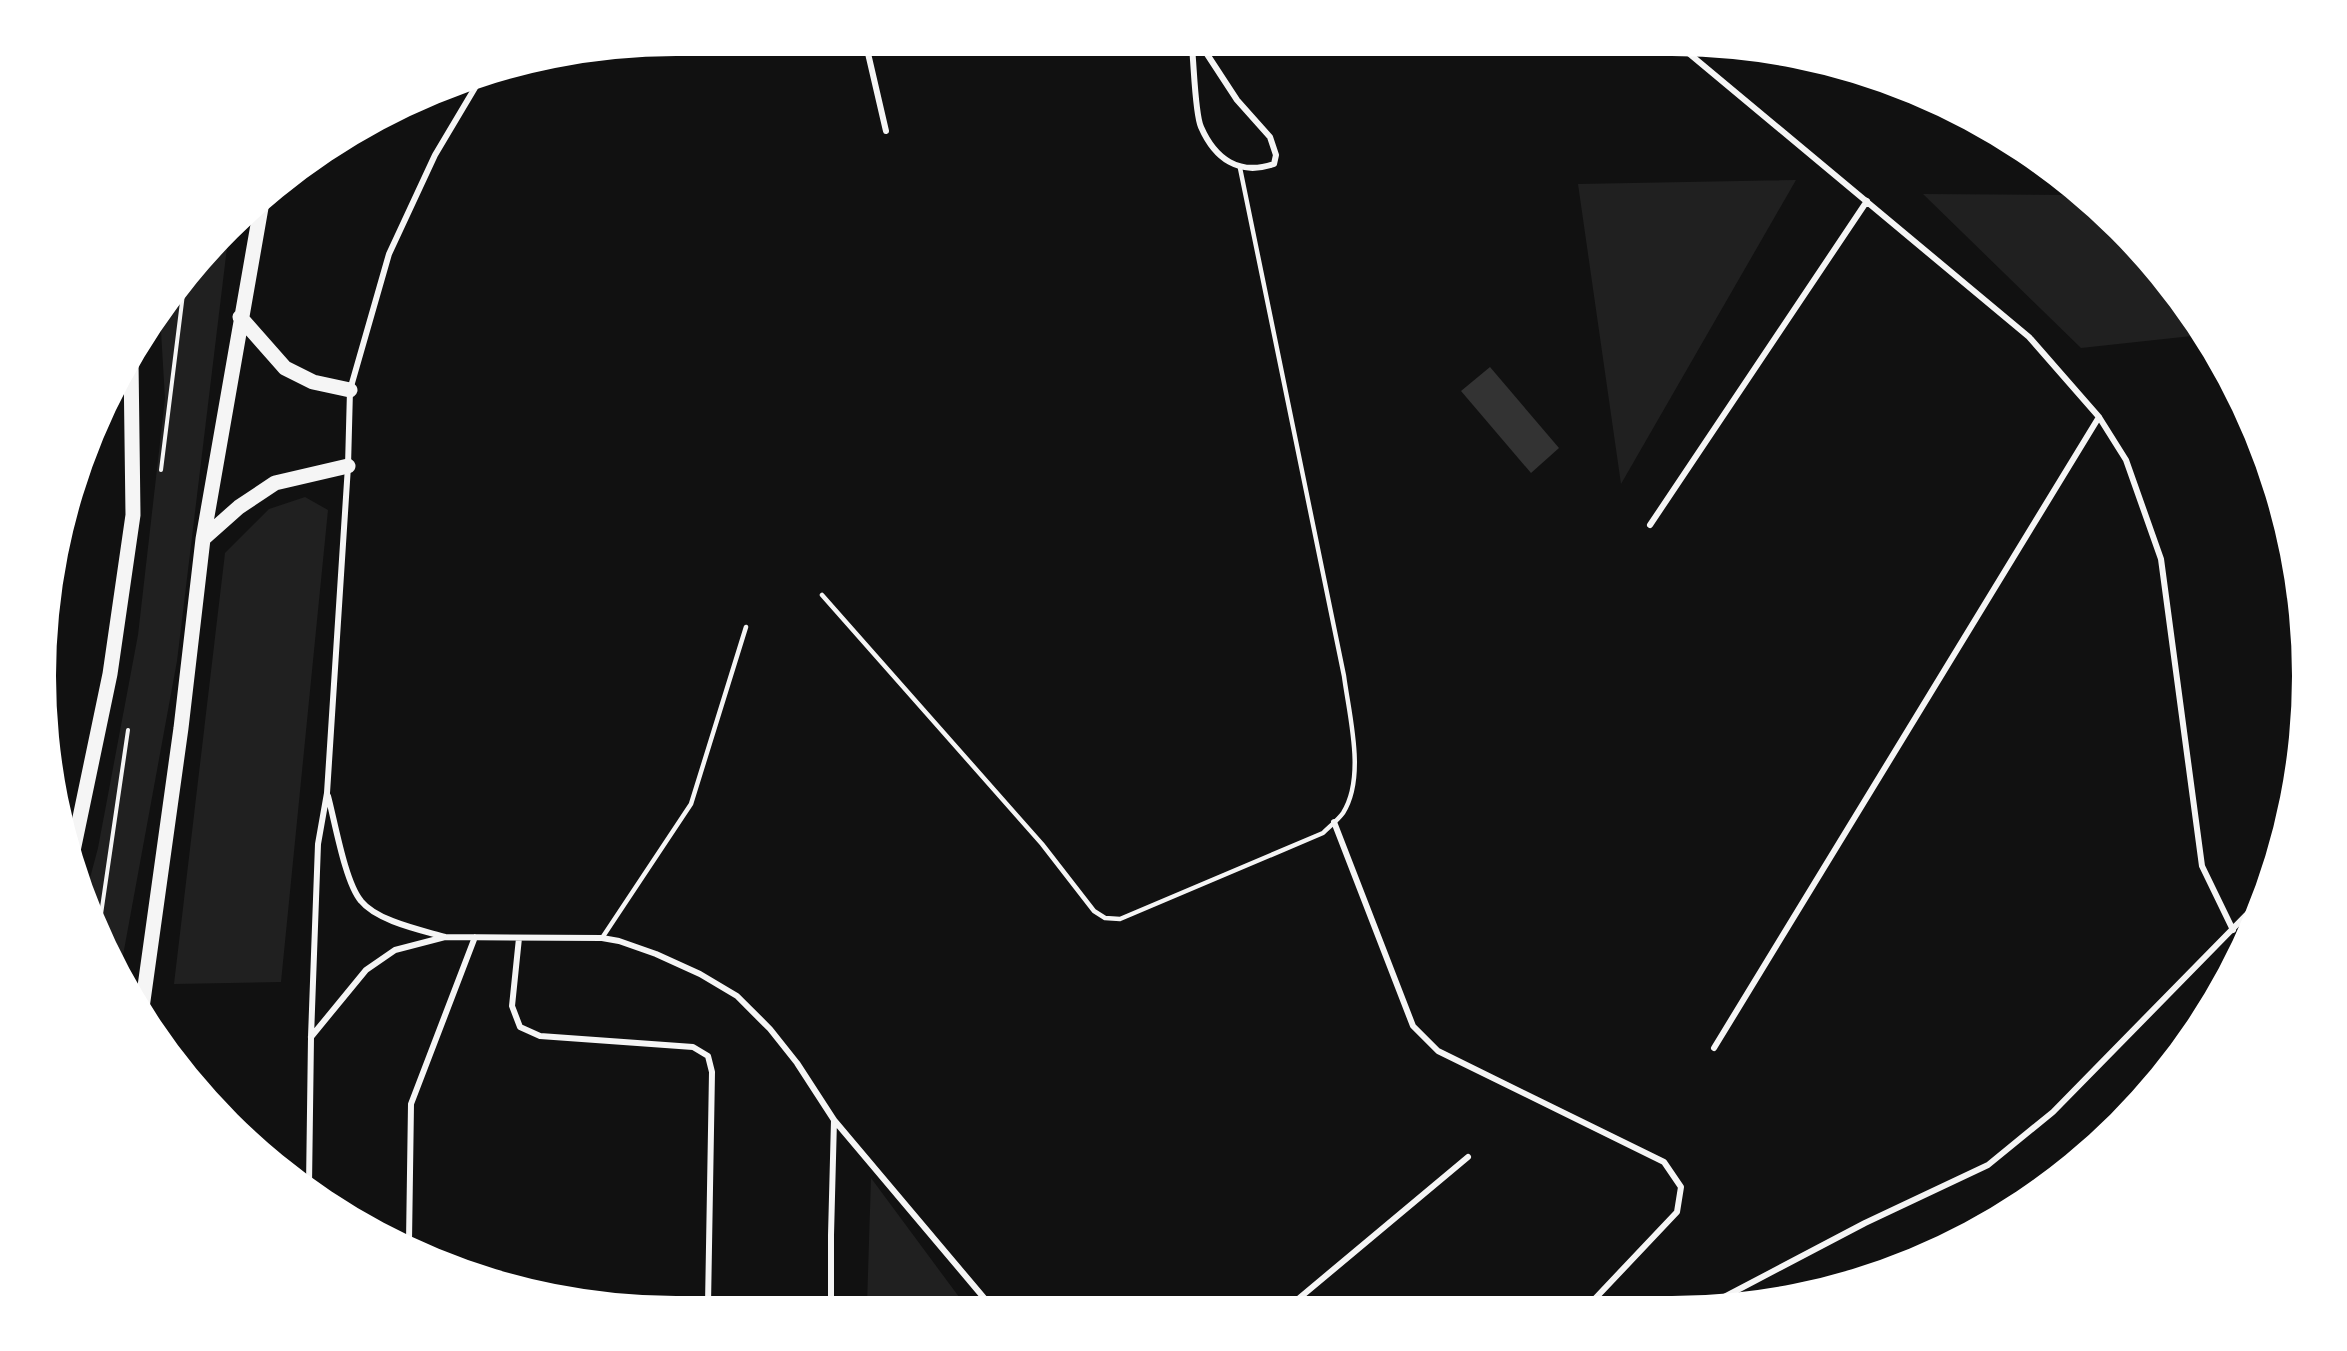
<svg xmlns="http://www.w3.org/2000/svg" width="2347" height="1351" viewBox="0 0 2347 1351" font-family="Cabin,sans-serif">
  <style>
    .green { fill: #202020 }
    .water { fill: #333 }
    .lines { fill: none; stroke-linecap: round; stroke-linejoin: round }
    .path { stroke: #f5f5f5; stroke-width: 4 }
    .service { stroke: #f5f5f5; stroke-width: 4.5 }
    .minor { stroke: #f5f5f5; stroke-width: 6 }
    .primary { stroke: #f5f5f5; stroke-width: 15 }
  </style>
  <rect width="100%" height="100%" fill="#111"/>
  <!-- green -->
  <path class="green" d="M1796,180l-175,304 -43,-300z
    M1923,194l152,1 42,34 79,96 5,10 -120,13z
    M229,231l-52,430 -57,311 -27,-56 -7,-23 12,-45 40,-213 27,-236 -5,-85z
    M305,497l23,13 -47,472 -107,2 51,-431 44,-44z
    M871,1178l94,127h-98z"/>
  <!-- water -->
  <path class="water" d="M1490,367l69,81 -28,25 -70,-82z"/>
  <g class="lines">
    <!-- path -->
    <path class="path" d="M161,470l23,-184
      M99,928l29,-198"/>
    <!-- service -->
    <path class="service" d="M822,595l220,249 52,67 11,7 15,1 203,-86c6,-6 15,-13 20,-20 23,-36 6,-98 1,-137l-104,-508
      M602,938l89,-134 55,-177"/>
    <!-- minor -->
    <path class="minor" d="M1680,46l349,291 70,80 27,43 35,99 41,307 31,64
      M1192,48c2,17 3,66 9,79 14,32 38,49 73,37l2,-9 -6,-18 -33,-37 -34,-52
      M867,49l19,82
      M1650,525l217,-324
      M328,796c7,26 17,86 33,105 16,20 60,29 84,36
      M1334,822l79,204 25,25 226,111 17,25 -4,25 -88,93
      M519,938l-7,68 8,21 20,9 153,11 15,9 4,16 -4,233
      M311,1037l55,-67 29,-20 50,-13 157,1 17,3 37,13 44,20 37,22 33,33 27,34 37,57 156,185
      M1714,1048l385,-631
      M309,1185l2,-148 7,-193 9,-51 21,-327 2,-76 39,-136 46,-99 47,-79
      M409,1241l2,-137 64,-167
      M831,1305v-70l3,-115
      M1291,1305l177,-148
      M1709,1305l156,-82 123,-58 65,-53 205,-209"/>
    <!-- primary -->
    <path class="primary" d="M240,317l45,51 28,14 37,8
      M203,539l36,-32 36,-24 73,-17
      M73,851l37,-177 23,-159 -2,-154
      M142,1008l39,-280 22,-189 59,-337"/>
  </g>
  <!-- crop -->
  <path d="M0 0H2347V1351H0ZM676 56H1672A620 620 0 0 1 2292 676V676A620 620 0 0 1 1672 1296H676A620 620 0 0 1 56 676V676A620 620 0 0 1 676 56Z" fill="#fff" fill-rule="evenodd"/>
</svg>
